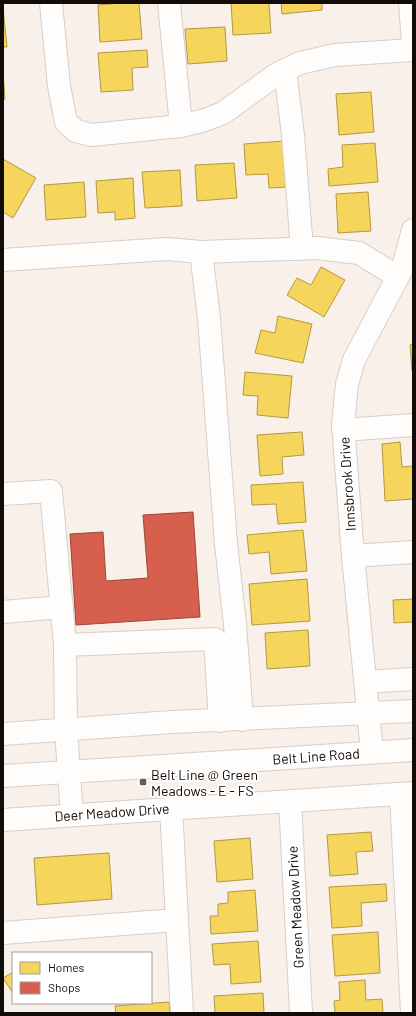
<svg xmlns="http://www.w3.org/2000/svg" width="416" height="1016" viewBox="0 0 416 1016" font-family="Barlow,sans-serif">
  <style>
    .homes { fill: #f6d55c; stroke: #b29943 }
    .shops { fill: #d6604d; stroke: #9b4738 }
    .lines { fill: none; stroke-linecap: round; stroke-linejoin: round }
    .minor-casing { stroke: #d6cec9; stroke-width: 24 }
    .major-casing { stroke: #d6cec9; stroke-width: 24 }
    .minor { stroke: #fefdfc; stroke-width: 22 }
    .major { stroke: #fefdfc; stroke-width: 22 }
    .poi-dot { fill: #635c57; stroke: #fff; stroke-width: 1.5 }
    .labels { text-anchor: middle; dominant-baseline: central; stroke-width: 4; stroke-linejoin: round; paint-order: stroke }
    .street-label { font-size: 14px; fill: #120c08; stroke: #fff }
    .poi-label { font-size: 14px; fill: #120c08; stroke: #fff; text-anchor: start }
  </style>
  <rect width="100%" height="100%" fill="#f9f0ea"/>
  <!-- homes -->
  <path class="homes" d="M120,3h19l3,36 -42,3 -2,-37z
    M231,3h38l2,30 -38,2z
    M281,3h41v7l-40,4z
    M3,8l4,39h-4z
    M225,27l2,34 -39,3 -3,-35z
    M147,50l1,17 -16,1 1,22 -32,2 -3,-39z
    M3,71l2,28h-2z
    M371,92l3,40 -35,3 -3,-41z
    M284,141l3,46 -18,1 -1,-14 -22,1 -2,-31z
    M375,143l3,39 -49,4 -1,-17 15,-2 -1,-22z
    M3,159l33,19 -23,40 -10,-6z
    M234,163l3,35 -40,3 -2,-36z
    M180,170l2,36 -37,2 -3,-36z
    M133,178l2,40 -20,2v-8l-17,1 -2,-32z
    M84,182l2,35 -40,3 -2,-35z
    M368,192l3,39 -33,2 -2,-39z
    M321,267l24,13 -21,37 -37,-22 10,-17 14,7z
    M278,316l34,8 -9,39 -48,-10 6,-23 14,3z
    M413,344v27h-1l-2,-26z
    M245,372l47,4 -4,42 -31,-3 1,-19 -15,-1z
    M302,432l2,23 -22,2 1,17 -23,2 -3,-41z
    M400,442l2,25 11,-1v33l-28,2 -3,-57z
    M303,482l3,40 -28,2 -2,-20 -24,1 -1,-20z
    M303,530l4,41 -36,3 -2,-22 -20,2 -2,-19z
    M307,579l3,42 -58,4 -3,-41z
    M413,599v23l-19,1 -1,-23z
    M308,630l2,36 -43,3 -2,-36z
    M371,832l2,19 -17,1 2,22 -28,2 -3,-41z
    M250,838l3,41 -36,3 -3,-41z
    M109,853l3,46 -75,6 -3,-47z
    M386,884l1,17 -26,2 1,23 -30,2 -3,-41z
    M255,890l3,41 -47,3 -1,-18h8v-12l10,-1v-11z
    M378,932l2,41 -45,3 -3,-41z
    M258,941l3,41 -30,2 -1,-20 -16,1 -2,-21z
    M13,972v21l-10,-15z
    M365,980l1,20 16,-1 1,14h-48l-1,-12 6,-1 -1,-18z
    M263,993l1,20h-49l-1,-17z
    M169,1002l1,11h-54l-1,-7z"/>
  <!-- shops -->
  <path class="shops" d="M193,512l7,105 -124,8 -6,-91 33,-2 3,49 42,-3 -5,-63z"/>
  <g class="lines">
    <!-- minor casing -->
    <g class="minor-casing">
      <path id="minor" d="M51,3l8,83 7,36 10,9 15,4 90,-9 24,-6 18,-7 54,-39 23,-11 35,-8 78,-5
        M169,3l12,123
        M410,3l3,40
        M285,70l8,65 9,114
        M201,252l8,66 17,226 9,80 7,96
        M3,260l164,-11 34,3 116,-4 42,5 39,24
        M343,430l70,-5
        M3,494l48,-3 14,154
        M353,556l60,-4
        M3,612l59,-5
        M365,682l48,-3
        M372,752l-19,-196 -10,-132 4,-40 7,-24 49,-93 10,-37
        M401,794l11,219
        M290,801l11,212
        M171,808l11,205
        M72,815l-6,-85 -1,-85 150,-6 5,82
        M3,820l410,-27
        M3,933l174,-13"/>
    </g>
    <!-- major casing -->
    <g class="major-casing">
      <path id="major" d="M3,734l169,-12 241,-11
        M3,776l271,-17 139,-9"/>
    </g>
    <!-- minor -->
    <use href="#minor" class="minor"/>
    <!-- major -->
    <use href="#major" class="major"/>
  </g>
  <!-- markers -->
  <rect class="poi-dot" x="139" y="778" width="8" height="8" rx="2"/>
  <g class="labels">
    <!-- street labels -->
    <g class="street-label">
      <text transform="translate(347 484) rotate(-94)">Innsbrook Drive</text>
      <text transform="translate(316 756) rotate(-4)">Belt Line Road</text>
      <text transform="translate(112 812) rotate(-4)">Deer Meadow Drive</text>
      <text transform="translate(295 907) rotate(-93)">Green Meadow Drive</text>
    </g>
    <!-- poi labels -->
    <g class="poi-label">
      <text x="151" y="774">Belt Line @ Green<tspan x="151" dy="16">Meadows - E - FS</tspan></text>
    </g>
  </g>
  <!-- border -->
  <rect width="416" height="1016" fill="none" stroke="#120c08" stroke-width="8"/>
  <!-- legend -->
  <rect x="12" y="952" width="140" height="52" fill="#ffffff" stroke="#a09e9c"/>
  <rect x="20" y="962" width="20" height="12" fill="#f6d55c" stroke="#a09e9c"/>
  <text x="48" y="972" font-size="12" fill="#120c08">Homes</text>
  <rect x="20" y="982" width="20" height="12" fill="#d6604d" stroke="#a09e9c"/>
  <text x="48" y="992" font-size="12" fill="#120c08">Shops</text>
</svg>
